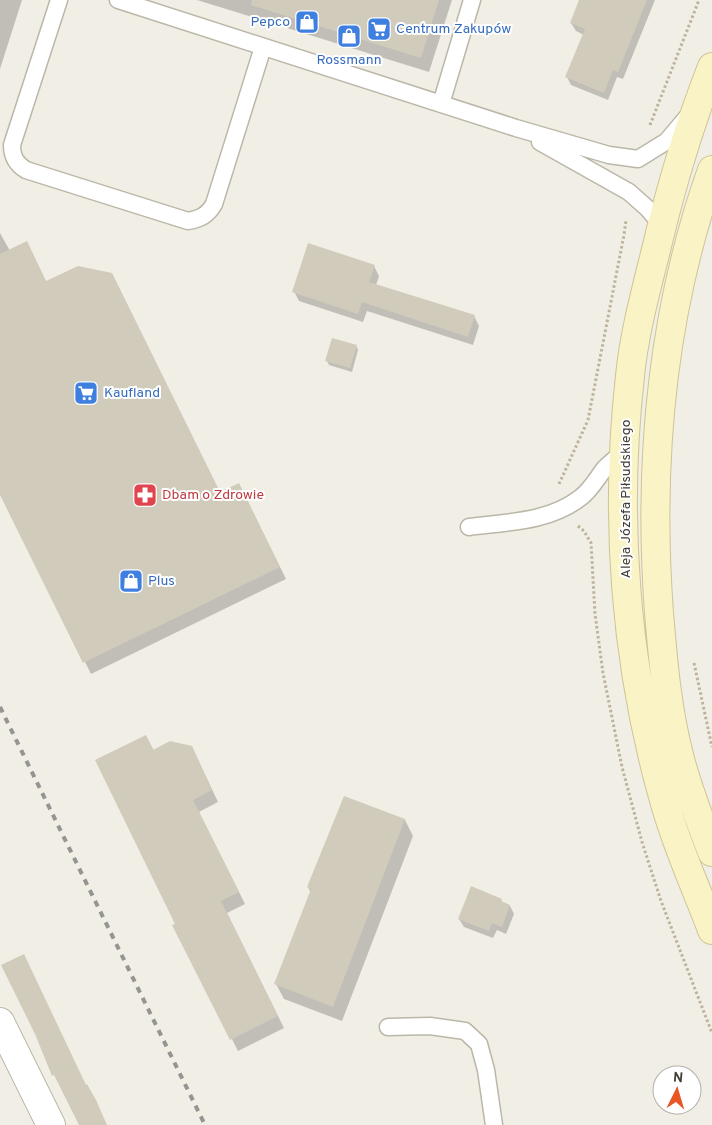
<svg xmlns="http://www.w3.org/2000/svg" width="712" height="1125" viewBox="0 0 712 1125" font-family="Overpass,sans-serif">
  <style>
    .shadow { fill: #0003 }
    .building { fill: #d1cbbb }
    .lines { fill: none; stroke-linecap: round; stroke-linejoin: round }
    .service-casing { stroke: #bbb7a8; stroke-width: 19 }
    .minor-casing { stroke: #bbb7a8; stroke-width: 30 }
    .secondary-casing { stroke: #cdc497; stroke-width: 30 }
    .path { stroke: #bcb39a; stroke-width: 3; stroke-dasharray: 2.5 2.5; stroke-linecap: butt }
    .service { stroke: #fff; stroke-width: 16 }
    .minor { stroke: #fff; stroke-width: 28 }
    .secondary { stroke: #faf3c5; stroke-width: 28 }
    .rail { stroke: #949494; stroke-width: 4; stroke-dasharray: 6 6; stroke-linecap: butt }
    .labels { text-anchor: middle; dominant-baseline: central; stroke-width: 4; stroke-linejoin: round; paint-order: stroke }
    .shop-label { font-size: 14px; fill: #366cbe; stroke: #fff; text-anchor: start }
    .health-label { font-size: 14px; fill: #be3a42; stroke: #fff; text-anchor: start }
    .street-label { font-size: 14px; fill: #423e35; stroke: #fff }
  </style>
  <rect width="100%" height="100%" fill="#f1eee5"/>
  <!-- shadow -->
  <path class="shadow" d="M0,0h22l-22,69z
    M197,0h255l-23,72z
    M580,0h75l-32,79 -6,-2 -9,23 -37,-15 -4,-8 17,-42 -8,-4 -5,-8z
    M0,233l10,18 23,4 13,27 66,-8 108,219 25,3 41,83 -195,95 -91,-182z
    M374,266l5,10 -3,9 98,31 5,10 -6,19 -106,-34 -4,11 -64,-21 -5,-10z
    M356,346l2,4 -6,22 -23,-7 -2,-4z
    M146,736l8,15 38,-4 26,55 -19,10 46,92 -18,9 57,115 -46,23 -64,-125 3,-1z
    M345,798l60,22 8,16 -71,185 -58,-22 -8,-15 35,-91 -3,-6z
    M501,900l2,3 7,3 4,8 -8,20 -9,-4 -4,8 -29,-11 -5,-8z"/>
  <!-- building -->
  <path class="building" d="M252,0h187l-18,58 -170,-53z
    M579,0h68l-29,72 -5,-2 -9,23 -39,-16 20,-48 -15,-6z
    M27,241l19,40 32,-15 34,7 108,219 19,-9 41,84 -197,96 -83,-168v-241z
    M308,243l67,22 -6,17 106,33 -7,22 -106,-35 -4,12 -66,-22z
    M332,338l25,7 -7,23 -25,-7z
    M146,735l7,15 17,-9 22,5 20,44 -19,10 46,92 -18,9 57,115 -48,24 -58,-115 3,-1 -80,-164z
    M344,796l61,23 -72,188 -59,-23 37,-95 -4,-2z
    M471,886l31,13 -1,2 9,4 -8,22 -10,-4 -3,8 -31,-12z
    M24,954l62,131 1,-1 9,16 11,25h-28l-25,-50 -2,1 -17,-42 -34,-69z"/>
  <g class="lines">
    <!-- service casing -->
    <g class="service-casing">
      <path id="service" d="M59,0l-47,145c0,12 4,19 14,25l162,51c12,-2 20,-6 26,-17l49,-157
        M118,0l398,128 93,27 29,4 29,-18 21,-25
        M441,104l31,-104
        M540,142l89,50 18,16 15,17
        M469,527c38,-5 80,-5 111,-29 11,-8 17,-20 25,-30 6,-6 14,-12 20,-18
        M388,1027l42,-1 35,5 14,13 7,26 8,55"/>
    </g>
    <!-- minor casing -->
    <g class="minor-casing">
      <path id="minor" d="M0,1022l51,103"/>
    </g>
    <!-- secondary casing -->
    <g class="secondary-casing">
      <path id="secondary" d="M712,67c-24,61 -42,123 -57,187 -10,40 -21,81 -25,122 -16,142 -5,287 34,424 12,45 32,87 48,130
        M712,170c-50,141 -64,294 -53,443 4,47 8,96 20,142 8,33 21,65 33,97"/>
    </g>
    <!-- path -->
    <path class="path" d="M650,125l49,-125
      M559,484l29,-64 36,-185 2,-15
      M578,526l6,5 7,12 4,71 8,59 19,94 20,75 19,59 51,132
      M694,663l18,84"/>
    <!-- service -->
    <use href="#service" class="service"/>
    <!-- minor -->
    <use href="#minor" class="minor"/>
    <!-- secondary -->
    <use href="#secondary" class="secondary"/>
    <!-- rail -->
    <path class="rail" d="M0,707l205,418"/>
  </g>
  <!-- icons -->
  <defs>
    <g id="shop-square" transform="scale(1.25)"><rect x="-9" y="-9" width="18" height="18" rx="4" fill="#3f7fe0" stroke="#fff"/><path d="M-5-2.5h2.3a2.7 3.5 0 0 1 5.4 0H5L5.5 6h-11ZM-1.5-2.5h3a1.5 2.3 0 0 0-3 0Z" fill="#fff"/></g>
    <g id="supermarket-square" transform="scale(1.25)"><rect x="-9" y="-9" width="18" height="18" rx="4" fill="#3f7fe0" stroke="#fff"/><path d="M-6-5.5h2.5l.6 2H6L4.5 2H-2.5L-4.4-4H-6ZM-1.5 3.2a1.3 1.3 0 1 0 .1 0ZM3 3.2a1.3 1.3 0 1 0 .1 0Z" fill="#fff"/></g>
    <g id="pharmacy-square" transform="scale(1.25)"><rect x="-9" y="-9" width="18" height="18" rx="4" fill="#e0444e" stroke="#fff"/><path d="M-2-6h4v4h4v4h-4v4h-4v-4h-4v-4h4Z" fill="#fff"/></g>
  </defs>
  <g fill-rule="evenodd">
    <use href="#shop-square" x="307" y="22"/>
    <use href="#supermarket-square" x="379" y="29"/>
    <use href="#shop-square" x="349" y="36"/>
    <use href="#supermarket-square" x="86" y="393"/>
    <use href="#pharmacy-square" x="145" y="495"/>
    <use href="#shop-square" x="131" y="581"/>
  </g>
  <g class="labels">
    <!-- shop labels -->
    <g class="shop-label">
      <text x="290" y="22" text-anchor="end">Pepco</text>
      <text x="396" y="29">Centrum Zakupów</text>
      <text x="349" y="60" text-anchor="middle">Rossmann</text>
      <text x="104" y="393">Kaufland</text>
      <text x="148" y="581">Plus</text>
    </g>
    <!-- health labels -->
    <g class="health-label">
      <text x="162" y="495">Dbam o Zdrowie</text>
    </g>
    <!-- street labels -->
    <g class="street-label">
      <text transform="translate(626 499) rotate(-90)">Aleja Józefa Piłsudskiego</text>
    </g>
  </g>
  <!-- north arrow -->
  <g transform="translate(677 1090) rotate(5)"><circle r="24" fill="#ffffff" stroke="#b3b2ae"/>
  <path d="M0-4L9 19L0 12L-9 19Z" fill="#e95624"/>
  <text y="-8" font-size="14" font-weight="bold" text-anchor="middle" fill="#423e35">N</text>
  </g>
</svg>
